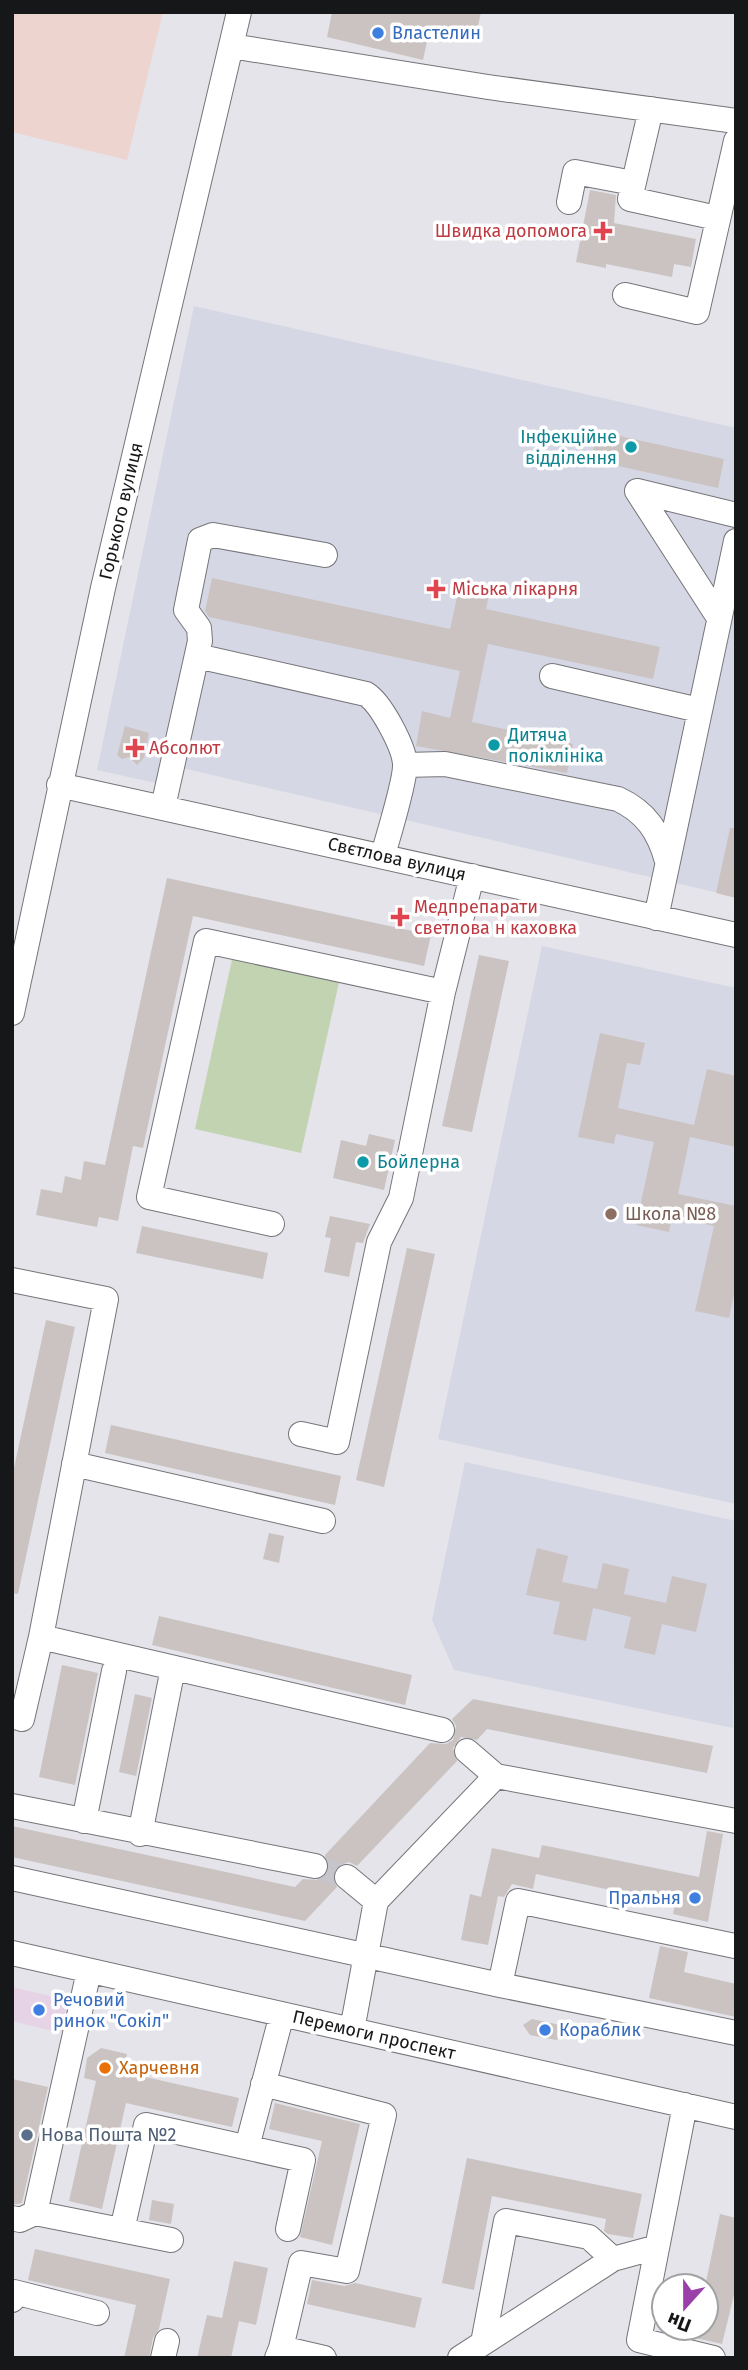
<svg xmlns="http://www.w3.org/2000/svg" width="748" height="2370" viewBox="0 0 748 2370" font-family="'Fira Sans',sans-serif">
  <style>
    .commercial { fill: #e6d4e6 }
    .industrial { fill: #eed4ce }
    .built { fill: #d6d7e4 }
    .green { fill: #c2d3b1 }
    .building { fill: #cac3c2 }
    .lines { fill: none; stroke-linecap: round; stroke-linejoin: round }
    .minor-tunnel { stroke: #c5c5cb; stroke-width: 24; stroke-dasharray: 24 12; stroke-linecap: butt }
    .minor-casing { stroke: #75757a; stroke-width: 26 }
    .minor { stroke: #fff; stroke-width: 24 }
    .shop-dot { fill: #3f7fe0; stroke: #fff; stroke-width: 2.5 }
    .health-dot { fill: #e0444e; stroke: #fff; stroke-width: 2.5 }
    .culture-dot { fill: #0f9aa8; stroke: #fff; stroke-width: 2.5 }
    .education-dot { fill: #8d6e63; stroke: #fff; stroke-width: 2.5 }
    .food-dot { fill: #e8710a; stroke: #fff; stroke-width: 2.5 }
    .service-dot { fill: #5c6f8a; stroke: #fff; stroke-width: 2.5 }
    .labels { text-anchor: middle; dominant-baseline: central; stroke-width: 7; stroke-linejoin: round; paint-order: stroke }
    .shop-label { font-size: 18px; fill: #366cbe; stroke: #fff; text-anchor: start }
    .health-label { font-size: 18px; fill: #be3a42; stroke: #fff; text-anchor: start }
    .culture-label { font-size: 18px; fill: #0d838f; stroke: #fff; text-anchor: start }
    .street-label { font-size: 18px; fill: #161719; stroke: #fff }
    .education-label { font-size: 18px; fill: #785e54; stroke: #fff; text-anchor: start }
    .food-label { font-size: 18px; fill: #c56008; stroke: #fff; text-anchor: start }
    .service-label { font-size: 18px; fill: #4e5e75; stroke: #fff; text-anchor: start }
  </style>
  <rect width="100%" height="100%" fill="#e4e4ea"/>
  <!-- commercial -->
  <path class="commercial" d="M12,1987l56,13 -7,33 -49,-12z"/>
  <!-- industrial -->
  <path class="industrial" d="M12,12h151l-36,148 -115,-28z"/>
  <!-- built -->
  <path class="built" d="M194,306l542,122v469l-571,-133 -5,20 -63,-14z
    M542,946l194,42v516l-298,-65z
    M465,1462l271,59 -3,207 -279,-58 -22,-50z"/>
  <!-- green -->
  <path class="green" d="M233,955l107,23 -39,175 -106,-24z"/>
  <!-- building -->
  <path class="building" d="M332,12h149l-6,27 -45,-11 -7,32 -96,-23z
    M590,190l26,5 -2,28 82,16 -5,28 -17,-3 -2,13 -66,-13v4l-30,-6z
    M597,431l127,28 -6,29 -127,-28z
    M212,578l238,51 10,-45 30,6 -4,19 174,38 -7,32 -165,-35 -16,78 101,22 -6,29 -151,-27 6,-35 28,7 10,-47 -251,-54 -4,-6z
    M125,726l24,7 -5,25 -7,7 -8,-8 -7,2 -5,-4z
    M730,828h6v70l-20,-5z
    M167,878l264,57 -7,31 -231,-50 -50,232 -10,-2 -15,75 -19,-4 -2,10 -61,-12 5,-26 21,4 3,-17 16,4 3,-19 21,4z
    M479,955l30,6 -37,171 -30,-6z
    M600,1033l45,10 -5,22 -13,-2 -9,45 76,17 13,-56 29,7v71l-46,-10 -12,57 58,12v79l-7,33 -34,-7 19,-85 -42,-9 -3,15 -33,-7 18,-83 -38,-8 -2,10 -36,-7z
    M369,1134l26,6 -11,50 -51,-12 8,-38 25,6z
    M330,1216l40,8 -7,19 -7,-1 -7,35 -25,-5 7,-34 -6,-1z
    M142,1226l126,27 -5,26 -127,-26z
    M407,1248l28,6 -51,233 -28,-7z
    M46,1320l29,7 -57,267 -6,-1v-116z
    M111,1425l230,51 -6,29 -230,-52z
    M269,1533l15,3 -5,27 -16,-4z
    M537,1548l31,8 -6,26 35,7 6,-26 26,6 -5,25 42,9 6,-27 35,8 -11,48 -34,-8 -7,31 -31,-7 7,-31 -38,-9 -7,33 -33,-7 7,-32 -34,-7z
    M159,1616l253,59 -7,30 -253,-60z
    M62,1665l36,8 -23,112 -36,-8z
    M135,1694l17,4 -16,78 -17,-4z
    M473,1699l240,47 -6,27 -220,-44 -10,11 -16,-3 -8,11 4,13 -100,105 -8,-4 -13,5 -4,8 5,12 -32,34 -293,-64v-31l283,61 8,-8 16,1 10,-10 -4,-15 105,-112 16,1 7,-4 3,-14 -4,-7z
    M707,1831l16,3 -15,88 -35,-8 2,-10 -139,-30 -3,15 -21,-5 -8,13 -6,-1 -10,49 -27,-5 9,-46 11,3 11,-49 47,10 3,-13 157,32z
    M660,1946l28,6 -4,20 52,12v33l-87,-19z
    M532,2019l28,6 7,9 -11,6 -26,-5 -7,-10z
    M101,2048l26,6 -4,18 116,26 -7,29 -106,-24 -24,106 -33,-8 27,-120 -12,-3 3,-20z
    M12,2079l36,8 -26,116 -4,1h-6z
    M275,2103l85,21 -28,121 -32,-8 22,-96 -53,-12z
    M467,2158l175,36 -9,44 -25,-4 -4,-3 2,-12 -114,-23 -18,94 -32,-7z
    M152,2200l22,4 -3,20 -22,-4z
    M720,2214l16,4v69l-14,57 -49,-11 1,-5h32v-46z
    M35,2249l135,30 -11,50 -6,9 -4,20h-25l12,-53 -108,-25z
    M234,2261l34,7 -12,57 -17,-4 -8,37h-34l10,-43 15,3z
    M312,2280l32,6 11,-3 67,15 -7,30 -108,-24z"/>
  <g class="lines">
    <!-- minor-tunnel -->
    <path class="minor-tunnel" d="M315,1866l32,11"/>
    <!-- minor casing -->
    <g class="minor-casing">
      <path id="minor" d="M231,46l257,41 248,34
        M651,109l-21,90 87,19
        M569,202l6,-30 58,11
        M625,295l72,17 39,-171
        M637,491l82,127
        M637,491l99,24
        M197,656l169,38c15,9 38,53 39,70 1,15 -17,73 -22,91
        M552,676l147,34
        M405,765l40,-1 173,35c28,13 41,33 49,62
        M59,785l677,150
        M163,807l37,-166 -1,-13 -13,-18 14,-70 13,-5 112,20
        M656,918l80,-377
        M12,1013l91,-425 136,-576
        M272,1224l-123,-27 57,-256 237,51
        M12,1280l94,19 -65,338
        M301,1434l36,8 42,-200 22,-44 42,-206 29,-116
        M74,1464l249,57
        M12,1716l10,3 19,-82 401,93
        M467,1751l29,25
        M12,1806l303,60
        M84,1821l30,-150
        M140,1834l33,-166
        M347,1877l29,24
        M12,1878l488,107 236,48
        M12,1953l724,164
        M500,1985l18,-84 217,45
        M352,2030l24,-129 120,-125 240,45
        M263,2084l121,31 -37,156 -46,-8 -20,85
        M685,2105l-46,235 74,18
        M247,2147l35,-133
        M35,2213l54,-242
        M12,2218l8,2 15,-7 136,27
        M122,2230l24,-105 157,35 -15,69
        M12,2300l2,-8 83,21
        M483,2343l23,-122 83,16 24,22
        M163,2358l4,-17
        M277,2358l4,-10 43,10
        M460,2358l153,-99 44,-12"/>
    </g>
    <!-- minor -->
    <use href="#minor" class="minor"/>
  </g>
  <!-- markers -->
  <g class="shop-dot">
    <circle cx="378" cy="33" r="7"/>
    <circle cx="695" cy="1898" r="7"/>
    <circle cx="39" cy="2010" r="7"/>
    <circle cx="545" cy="2030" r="7"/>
  </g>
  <g class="health-dot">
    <path d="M599.5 220.5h7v7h7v7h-7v7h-7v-7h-7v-7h7z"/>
    <path d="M432.5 578.5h7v7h7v7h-7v7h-7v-7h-7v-7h7z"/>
    <path d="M131.5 737.5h7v7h7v7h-7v7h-7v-7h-7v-7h7z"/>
    <path d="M396.5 906.5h7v7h7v7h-7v7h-7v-7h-7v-7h7z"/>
  </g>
  <g class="culture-dot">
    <circle cx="631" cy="447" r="7"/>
    <circle cx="494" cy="745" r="7"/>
    <circle cx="363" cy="1162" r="7"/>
  </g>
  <circle class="education-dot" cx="611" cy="1214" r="7"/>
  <circle class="food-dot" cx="105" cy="2068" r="7"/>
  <circle class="service-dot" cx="27" cy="2135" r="7"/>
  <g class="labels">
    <!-- shop labels -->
    <g class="shop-label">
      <text x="392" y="33">Властелин</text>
      <text x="681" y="1898" text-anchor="end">Пральня</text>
      <text x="53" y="2000">Речовий<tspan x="53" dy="21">ринок "Сокіл"</tspan></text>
      <text x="559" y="2030">Кораблик</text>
    </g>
    <!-- health labels -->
    <g class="health-label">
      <text x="587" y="231" text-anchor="end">Швидка допомога</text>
      <text x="452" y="589">Міська лікарня</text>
      <text x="149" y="748">Абсолют</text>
      <text x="414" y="907">Медпрепарати<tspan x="414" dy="21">светлова н каховка</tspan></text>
    </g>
    <!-- culture labels -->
    <g class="culture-label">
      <text x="617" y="437" text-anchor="end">Інфекційне<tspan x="617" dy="21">відділення</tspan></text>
      <text x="508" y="735">Дитяча<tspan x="508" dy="21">поліклініка</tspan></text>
      <text x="377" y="1162">Бойлерна</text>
    </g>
    <!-- street labels -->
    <g class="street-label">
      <text transform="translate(121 511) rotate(-77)">Горького вулиця</text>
      <text transform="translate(397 859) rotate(13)">Свєтлова вулиця</text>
      <text transform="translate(374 2035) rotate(13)">Перемоги проспект</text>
    </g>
    <!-- education labels -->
    <g class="education-label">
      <text x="625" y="1214">Школа №8</text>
    </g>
    <!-- food labels -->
    <g class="food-label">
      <text x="119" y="2068">Харчевня</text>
    </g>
    <!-- service labels -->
    <g class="service-label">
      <text x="41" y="2135">Нова Пошта №2</text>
    </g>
  </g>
  <!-- border -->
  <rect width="748" height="2370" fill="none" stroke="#161719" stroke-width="28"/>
  <!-- north arrow -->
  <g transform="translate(685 2307) rotate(201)"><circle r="33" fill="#ffffff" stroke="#a2a2a3" stroke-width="2"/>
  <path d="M0-5L12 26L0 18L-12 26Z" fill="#9a3faa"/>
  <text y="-10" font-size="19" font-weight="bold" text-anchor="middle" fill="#161719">Пн</text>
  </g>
</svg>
